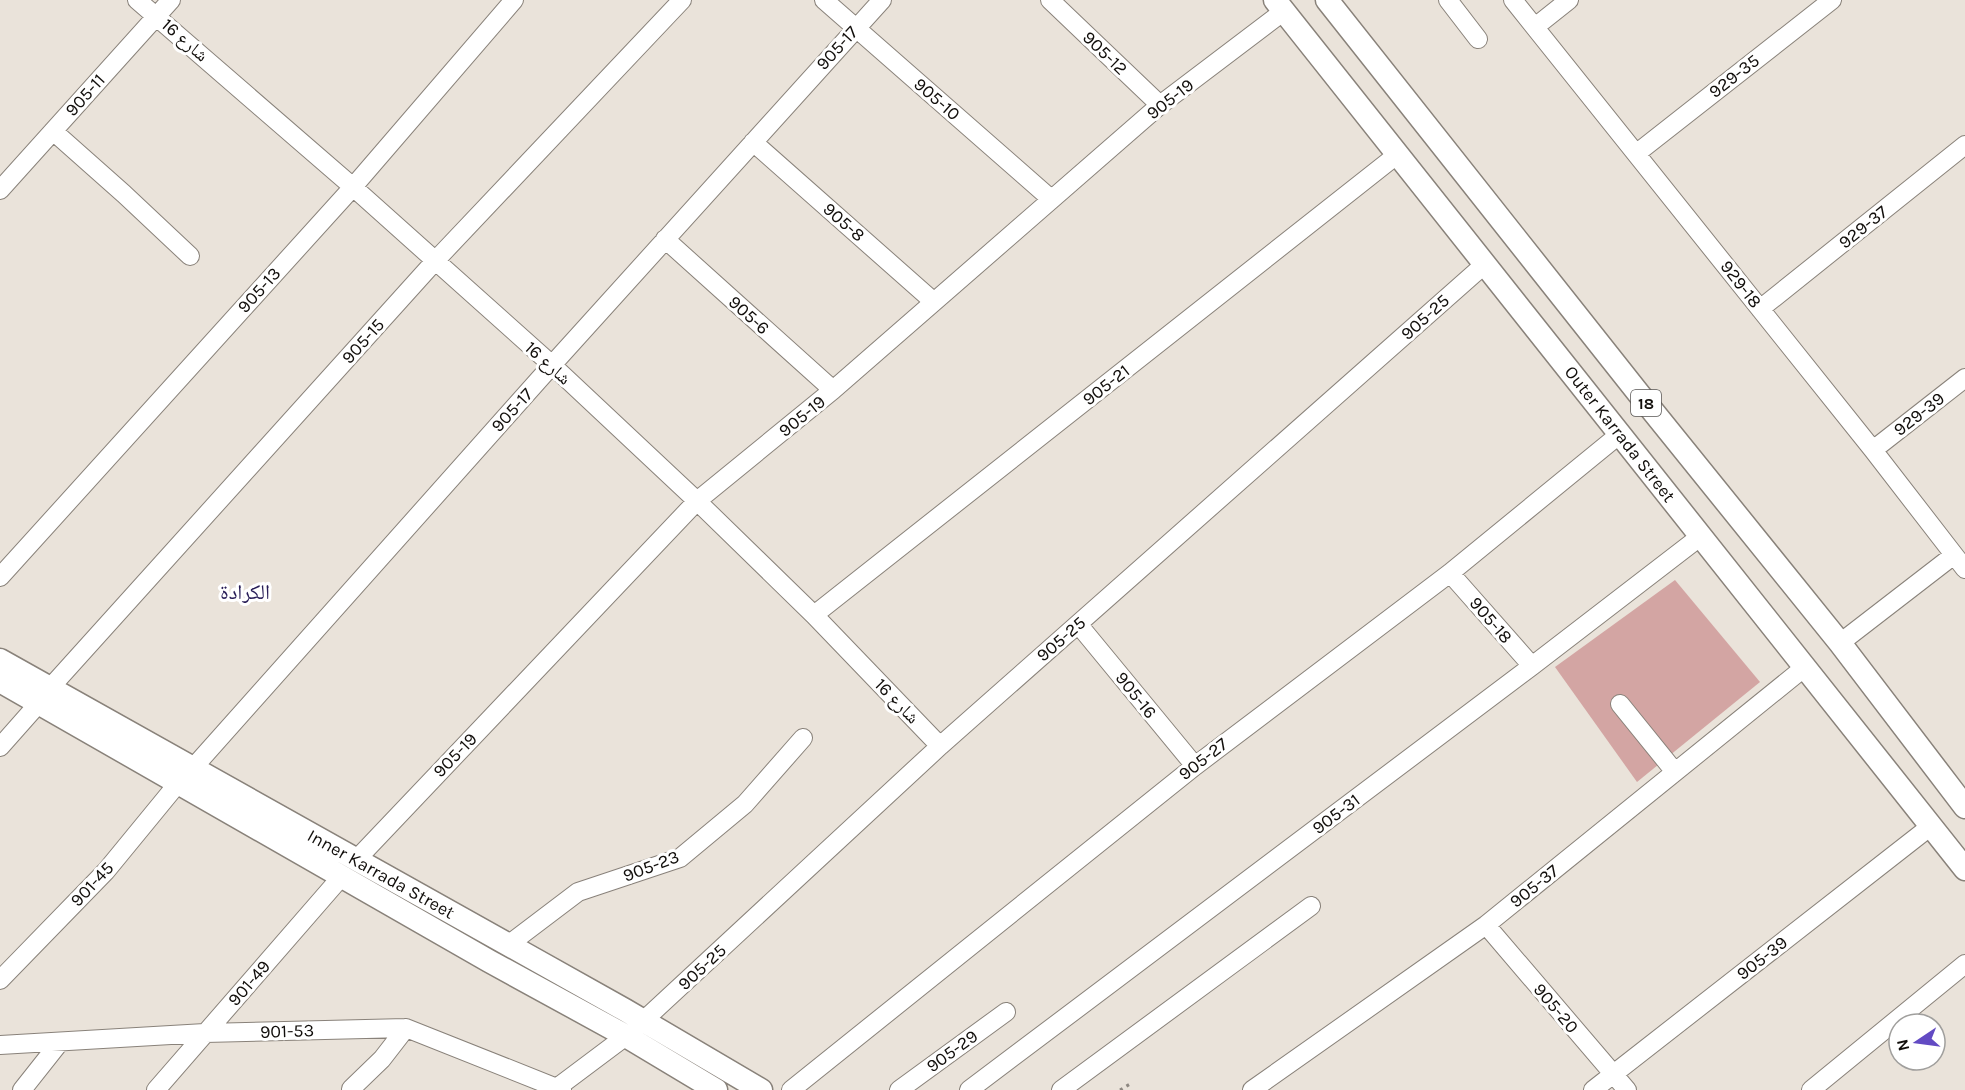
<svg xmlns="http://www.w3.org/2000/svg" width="1965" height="1090" viewBox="0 0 1965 1090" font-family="Karla,'Noto Naskh Arabic',sans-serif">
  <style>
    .building { fill: #d3a5a3 }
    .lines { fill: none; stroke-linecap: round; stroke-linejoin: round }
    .minor-casing { stroke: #89827a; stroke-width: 20 }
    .major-casing { stroke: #89827a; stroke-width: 25 }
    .path { stroke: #8d8781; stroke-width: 3; stroke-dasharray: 3 4.5; stroke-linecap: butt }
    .minor { stroke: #fff; stroke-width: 18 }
    .major { stroke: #fff; stroke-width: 22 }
    .labels { text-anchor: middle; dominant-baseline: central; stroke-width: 6; stroke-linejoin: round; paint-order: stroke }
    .shield { fill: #fff; stroke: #585654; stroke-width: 1.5 }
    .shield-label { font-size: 16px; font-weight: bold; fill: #110e0b }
    .street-label { font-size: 18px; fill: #110e0b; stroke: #fff }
    .quarter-label { font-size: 21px; fill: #281d57; stroke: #fff }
  </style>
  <rect width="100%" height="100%" fill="#eae3da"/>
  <!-- building -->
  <path class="building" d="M1675,580l85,102 -123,100 -82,-115z"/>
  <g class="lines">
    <!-- minor casing -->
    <g class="minor-casing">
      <path id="minor" d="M137,0l216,187 199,178 145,136 117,114 126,131
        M824,0l227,199
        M1050,0l110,105
        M1448,0l30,39
        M1513,0l360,450 92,119
        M1535,27l34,-27
        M53,131l71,63 66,62
        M753,142l181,160
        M1637,153l195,-153
        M0,190l171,-190
        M665,239l168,151
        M1760,309l205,-164
        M1873,450l92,-72
        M1450,573l82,93
        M0,577l353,-390 161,-187
        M814,615l584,-461
        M1078,624l117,142
        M1840,643l114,-88
        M50,688l385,-427 247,-261
        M1620,704l55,68
        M0,747l39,-44
        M193,768l359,-403 330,-365
        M356,860l341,-359 136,-111 327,-285 124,-94
        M1486,925l141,165
        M508,945l70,-53 102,-34 65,-54 58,-66
        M0,980l106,-109 73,-89
        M643,1021l297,-275 545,-482
        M0,1045l205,-12 201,-5 156,62
        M351,1089l31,-30 24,-31
        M22,1090l38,-48
        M156,1090l186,-214
        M554,1090l72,-54
        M791,1090l404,-324 255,-193 170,-139
        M899,1090l107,-78
        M969,1090l563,-424 169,-130
        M1061,1090l250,-184
        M1252,1090l234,-165 319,-258
        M1593,1090l338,-264
        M1811,1090l154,-126"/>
    </g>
    <!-- major casing -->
    <g class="major-casing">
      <path id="major" d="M1275,0l690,869
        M1327,0l312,394 201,249 125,164
        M0,660l625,350 136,80
        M0,681l489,280 137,75 90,54"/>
    </g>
    <!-- path -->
    <path class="path" d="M1120,1090l10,-6"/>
    <!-- minor -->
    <use href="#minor" class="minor"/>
    <!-- major -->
    <use href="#major" class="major"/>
  </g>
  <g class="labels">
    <!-- shield labels -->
    <rect class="shield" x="1631" y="390" width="30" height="26" rx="4.5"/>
    <g class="shield-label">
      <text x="1646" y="403">18</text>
    </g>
    <!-- street labels -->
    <g class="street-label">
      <text transform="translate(185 40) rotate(41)">شارع 16</text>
      <text transform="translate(837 48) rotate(-48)">905-17</text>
      <text transform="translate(1105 53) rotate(44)">905-12</text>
      <text transform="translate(1734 76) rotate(-38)">929-35</text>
      <text transform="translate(85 95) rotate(-48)">905-11</text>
      <text transform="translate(937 99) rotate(41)">905-10</text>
      <text transform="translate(1170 99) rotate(-38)">905-19</text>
      <text transform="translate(844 222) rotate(41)">905-8</text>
      <text transform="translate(1863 227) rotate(-39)">929-37</text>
      <text transform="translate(1741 284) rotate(52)">929-18</text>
      <text transform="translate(259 290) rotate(-48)">905-13</text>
      <text transform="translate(749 315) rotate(42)">905-6</text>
      <text transform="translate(1425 317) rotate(-42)">905-25</text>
      <text transform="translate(363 341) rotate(-48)">905-15</text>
      <text transform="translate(548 363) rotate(42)">شارع 16</text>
      <text transform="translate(1106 385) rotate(-38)">905-21</text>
      <text transform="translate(512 410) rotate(-48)">905-17</text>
      <text transform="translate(1919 414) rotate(-38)">929-39</text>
      <text transform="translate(802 416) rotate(-39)">905-19</text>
      <text transform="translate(1620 434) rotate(52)">Outer Karrada Street</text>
      <text transform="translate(1491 620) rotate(49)">905-18</text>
      <text transform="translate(1061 639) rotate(-41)">905-25</text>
      <text transform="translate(1136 695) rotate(51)">905-16</text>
      <text transform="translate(897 701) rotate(46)">شارع 16</text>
      <text transform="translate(455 755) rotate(-46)">905-19</text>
      <text transform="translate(1203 759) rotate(-38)">905-27</text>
      <text transform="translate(1336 814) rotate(-37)">905-31</text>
      <text transform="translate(651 866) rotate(-21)">905-23</text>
      <text transform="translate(381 874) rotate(29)">Inner Karrada Street</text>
      <text transform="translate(92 884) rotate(-47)">901-45</text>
      <text transform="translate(1534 886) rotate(-39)">905-37</text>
      <text transform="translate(1762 958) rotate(-38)">905-39</text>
      <text transform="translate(702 967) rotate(-43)">905-25</text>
      <text transform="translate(249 983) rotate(-49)">901-49</text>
      <text transform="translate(1556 1008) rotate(50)">905-20</text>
      <text transform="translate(287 1031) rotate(-2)">901-53</text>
      <text transform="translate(952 1051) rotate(-36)">905-29</text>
    </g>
    <!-- quarter labels -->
    <g class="quarter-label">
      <text x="245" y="592">الكرادة</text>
    </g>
  </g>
  <!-- north arrow -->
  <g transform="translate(1917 1042) rotate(257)"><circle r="28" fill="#ffffff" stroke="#a09f9d" stroke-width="1.5"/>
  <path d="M0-4.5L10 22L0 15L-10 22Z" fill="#624ac3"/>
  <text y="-9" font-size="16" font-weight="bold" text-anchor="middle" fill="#110e0b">N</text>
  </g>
</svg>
